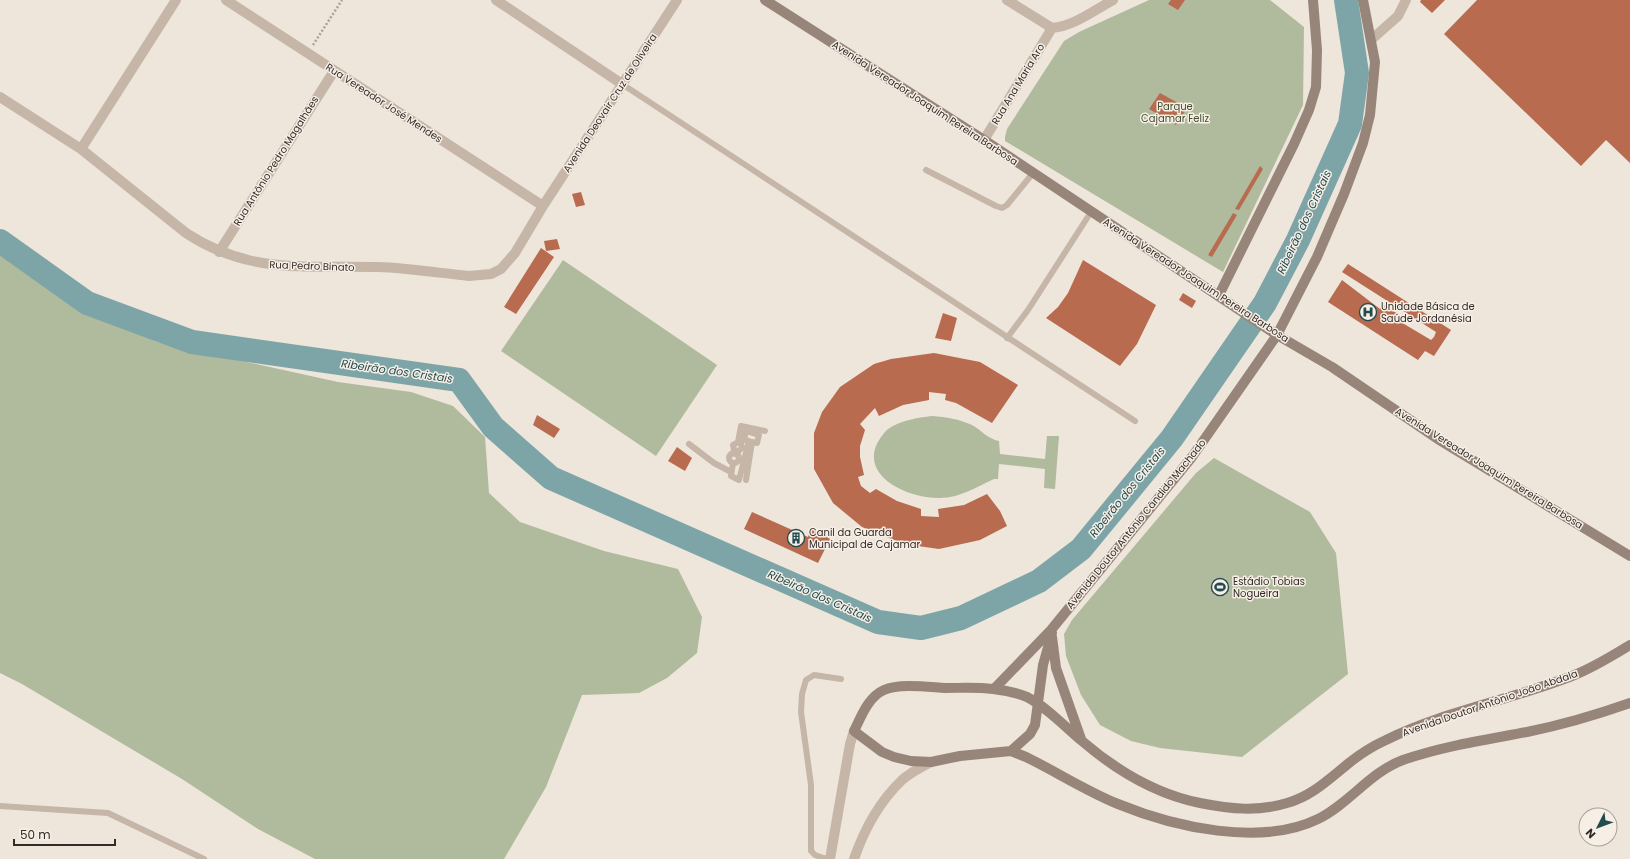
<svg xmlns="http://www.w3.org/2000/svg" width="1630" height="859" viewBox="0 0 1630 859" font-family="Poppins,sans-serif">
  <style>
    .green { fill: #b0bb9d }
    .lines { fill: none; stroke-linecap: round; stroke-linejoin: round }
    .river { stroke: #7da5a8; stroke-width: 24 }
    .building { fill: #b86b4f }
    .path { stroke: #b0a093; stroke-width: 2.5; stroke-dasharray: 2 2; stroke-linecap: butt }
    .lane { stroke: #c5b6a8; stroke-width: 6 }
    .street { stroke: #c5b6a8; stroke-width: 10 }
    .secondary { stroke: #98857a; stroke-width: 10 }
    .labels { text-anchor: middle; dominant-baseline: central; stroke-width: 3; stroke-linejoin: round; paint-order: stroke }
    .street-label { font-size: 10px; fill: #322b27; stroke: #f7efe6 }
    .park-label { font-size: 10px; fill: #414e2e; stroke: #f7efe6 }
    .poi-label { font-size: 10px; fill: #322b27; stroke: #f7efe6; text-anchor: start }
    .water-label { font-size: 11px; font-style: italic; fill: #224b4f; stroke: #f7efe6 }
  </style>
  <rect width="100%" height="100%" fill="#eee5db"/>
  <!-- green -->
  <path class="green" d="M1149,0h121l34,27 -1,78 -80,167 -218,-131v-4l2,-8 57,-88 15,-9z
    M0,252l157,90 181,40 73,10 42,14 32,31 4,56 31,29 84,29 74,18 24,48 -5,36 -30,25 -28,15 -57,2 -36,92 -42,72h-189l-57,-30 -76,-50 -160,-95 -22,-11z
    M563,260l154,105 -61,91 -155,-105z
    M932,416c14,1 27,3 40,9 9,5 16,14 27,16l1,13 45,5 2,-23h12l-4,53 -11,-1 1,-19 -46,-5 -1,15h-4c-17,8 -35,19 -54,19 -27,1 -77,-18 -64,-52 2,-5 8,-14 12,-17 13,-9 29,-11 44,-13z
    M1214,458l96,54 26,41 12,121 -106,83 -82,-9 -29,-7 -31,-16 -19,-30 -15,-39 -2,-22 8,-14 124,-147z"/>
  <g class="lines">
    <!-- river -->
    <path class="river" d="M0,241l87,62 105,39 267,38 34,47 58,51 327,144 43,6 40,-10 78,-37 42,-32 91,-111 93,-135 33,-63 52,-116 7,-51 -11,-73"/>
  </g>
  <!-- building -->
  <path class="building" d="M1171,0h14l-7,10 -10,-6z
    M1421,0h24l-13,13 -12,-11z
    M1477,0h153v163l-24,-23 -25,26 -137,-132z
    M1160,93l27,15 -11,17 -27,-16z
    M1260,166l3,3 -24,41 -4,-1z
    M581,192l4,13 -9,2 -4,-13z
    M1233,213l4,2 -25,42 -4,-2z
    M557,239l3,10 -14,2 -2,-10z
    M541,248l13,9 -38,57 -12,-7z
    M1083,260l73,45 -19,39 -17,22 -74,-48 12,-11 10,-14z
    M1348,264l103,66 -17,26 -9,-5 -7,9 -90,-58 14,-22 38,29 2,-5 16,10 -4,4 37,22 3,-3 2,-5 -94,-60z
    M1183,293l13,8 -4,7 -13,-8z
    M943,313l14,5 -6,23 -16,-3z
    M934,353l46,9 38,23 -26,38 -36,-20 -11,-3 1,-6 -17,-2v8l-26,5 -24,11 -4,-8 -15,16 5,6 -5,16v11l4,18 -6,2 3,9 9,7 6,-4 21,12 24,8v7l18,1 -1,-8 26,-4 23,-11 13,17 7,15 -27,14 -41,9 -35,-5 -42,-17 -29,-24 -19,-34v-36l8,-21 18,-25 34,-23 17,-5z
    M537,415l23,14 -6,9 -21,-13z
    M677,447l15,11 -7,13 -17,-10z
    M752,512l56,25 3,-10 19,12 -12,24 -74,-34z"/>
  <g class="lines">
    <!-- path -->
    <path class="path" d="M313,45l29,-45"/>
    <!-- lane -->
    <path class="lane" d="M622,84l513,337
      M926,170l70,36 6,2 5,-3 26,-32
      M1007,338l21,-28 63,-98
      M738,442l3,-16 24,5
      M738,442l3,2 1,4 -7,6 -2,-9z
      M689,444l25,19 17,9
      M729 458a5 5 0 1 1 10 0a5 5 0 1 1-10 0Z
      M733,463l-2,13 8,4 10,-39 -5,-1 2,-9 13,4 -2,8 -5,-1 -6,38
      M0,806l108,7 96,46
      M827,859l-12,-4 -4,-4v-66l-10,-73 1,-18 4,-14 8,-5 27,4"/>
    <!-- street -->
    <path class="street" d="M226,0l317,206
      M496,0l126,84
      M1007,0l45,28c22,-2 41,-17 61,-28
      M1372,39l26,-23 8,-16
      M0,97l81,52 105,84c64,42 119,32 192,34 30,1 61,6 91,9l22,-2 10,-5 14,-16 28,-47 134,-206
      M984,140l68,-112
      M81,149l95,-149
      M219,252l115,-181
      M830,859l20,-115 4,-13
      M854,859c10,-29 25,-57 48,-79 8,-7 19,-13 29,-18"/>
    <!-- secondary -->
    <path class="secondary" d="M765,0l219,140 293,195 55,32 109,74 189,115
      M1219,295l75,-151 15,-34 7,-23 1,-37 -4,-50
      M1051,630l1,3 -9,32 -8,60 -5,9 -19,17 -51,5 -29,6 -20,-1 -17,-4 -12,-5 -28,-21c7,-14 14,-34 30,-41 16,-7 44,-3 61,-2 16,0 32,-1 48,1 11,1 24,4 34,8 21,11 37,29 55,44 35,30 73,53 118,62 30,6 58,9 87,0 25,-7 42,-24 62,-40 11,-9 24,-17 37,-23 59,-29 125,-40 186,-64 21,-8 40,-20 58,-31
      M1052,637l4,31 25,71
      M994,689l57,-59 141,-173 85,-122 40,-78 27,-63 19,-51 7,-28 5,-53 -12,-62
      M1011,751l15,6c31,15 60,34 92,47 56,23 143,43 200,15 31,-15 52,-47 85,-59 40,-14 82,-20 124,-28 35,-7 69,-17 103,-29"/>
  </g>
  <!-- icons -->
  <defs>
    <g id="hospital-ring" transform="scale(0.9)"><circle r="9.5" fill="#f7efe6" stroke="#224b4f" stroke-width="1.5"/><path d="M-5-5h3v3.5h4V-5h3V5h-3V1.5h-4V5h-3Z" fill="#224b4f"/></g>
    <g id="building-ring" transform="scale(0.9)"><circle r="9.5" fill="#f7efe6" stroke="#224b4f" stroke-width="1.5"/><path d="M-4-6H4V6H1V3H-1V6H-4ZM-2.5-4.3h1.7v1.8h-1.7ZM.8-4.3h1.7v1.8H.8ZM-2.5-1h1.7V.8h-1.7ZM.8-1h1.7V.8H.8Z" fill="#224b4f"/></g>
    <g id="stadium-ring" transform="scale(0.9)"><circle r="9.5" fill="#f7efe6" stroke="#224b4f" stroke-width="1.5"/><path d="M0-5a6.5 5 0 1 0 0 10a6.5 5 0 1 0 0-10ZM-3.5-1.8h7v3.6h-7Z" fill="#224b4f"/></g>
  </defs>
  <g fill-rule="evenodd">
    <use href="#hospital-ring" x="1368" y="312"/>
    <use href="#building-ring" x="796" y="538"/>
    <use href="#stadium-ring" x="1220" y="587"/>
  </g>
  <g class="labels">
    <!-- street labels -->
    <g class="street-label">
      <text transform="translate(1018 84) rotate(-59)">Rua Ana Maria Aro</text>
      <text transform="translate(384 103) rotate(33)">Rua Vereador José Mendes</text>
      <text transform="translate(610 103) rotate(-57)">Avenida Deovair Cruz de Oliveira</text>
      <text transform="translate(925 103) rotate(33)">Avenida Vereador Joaquim Pereira Barbosa</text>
      <text transform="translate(276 161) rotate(-58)">Rua Antônio Pedro Magalhães</text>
      <text transform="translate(312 266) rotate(2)">Rua Pedro Binato</text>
      <text transform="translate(1196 280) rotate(33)">Avenida Vereador Joaquim Pereira Barbosa</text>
      <text transform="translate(1489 468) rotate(32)">Avenida Vereador Joaquim Pereira Barbosa</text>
      <text transform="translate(1136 524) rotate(-51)">Avenida Doutor Antônio Cândido Machado</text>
      <text transform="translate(1490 703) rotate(-19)">Avenida Doutor Antônio João Abdala</text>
    </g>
    <!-- park labels -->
    <g class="park-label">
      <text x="1175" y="106">Parque<tspan x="1175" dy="12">Cajamar Feliz</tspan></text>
    </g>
    <!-- poi labels -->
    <g class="poi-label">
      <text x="1381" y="306">Unidade Básica de<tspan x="1381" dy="12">Saúde Jordanésia</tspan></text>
      <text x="809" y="532">Canil da Guarda<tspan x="809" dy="12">Municipal de Cajamar</tspan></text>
      <text x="1233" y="581">Estádio Tobias<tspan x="1233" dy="12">Nogueira</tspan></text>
    </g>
    <!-- water labels -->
    <g class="water-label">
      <text transform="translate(1304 222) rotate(-65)">Ribeirão dos Cristais</text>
      <text transform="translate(397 371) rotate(8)">Ribeirão dos Cristais</text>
      <text transform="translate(1127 492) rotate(-51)">Ribeirão dos Cristais</text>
      <text transform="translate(820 596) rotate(24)">Ribeirão dos Cristais</text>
    </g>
  </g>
  <!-- north arrow -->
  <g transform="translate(1598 827) rotate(228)"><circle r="19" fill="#f7efe6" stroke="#a8a19a"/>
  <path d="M0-3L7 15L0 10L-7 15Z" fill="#224b4f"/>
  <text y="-6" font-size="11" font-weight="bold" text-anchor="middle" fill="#322b27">N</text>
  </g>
  <!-- scale -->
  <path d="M14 839v6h101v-6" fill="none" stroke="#322b27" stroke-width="2"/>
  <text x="20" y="839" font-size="12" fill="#322b27" stroke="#f7efe6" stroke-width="3" paint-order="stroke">50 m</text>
</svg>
